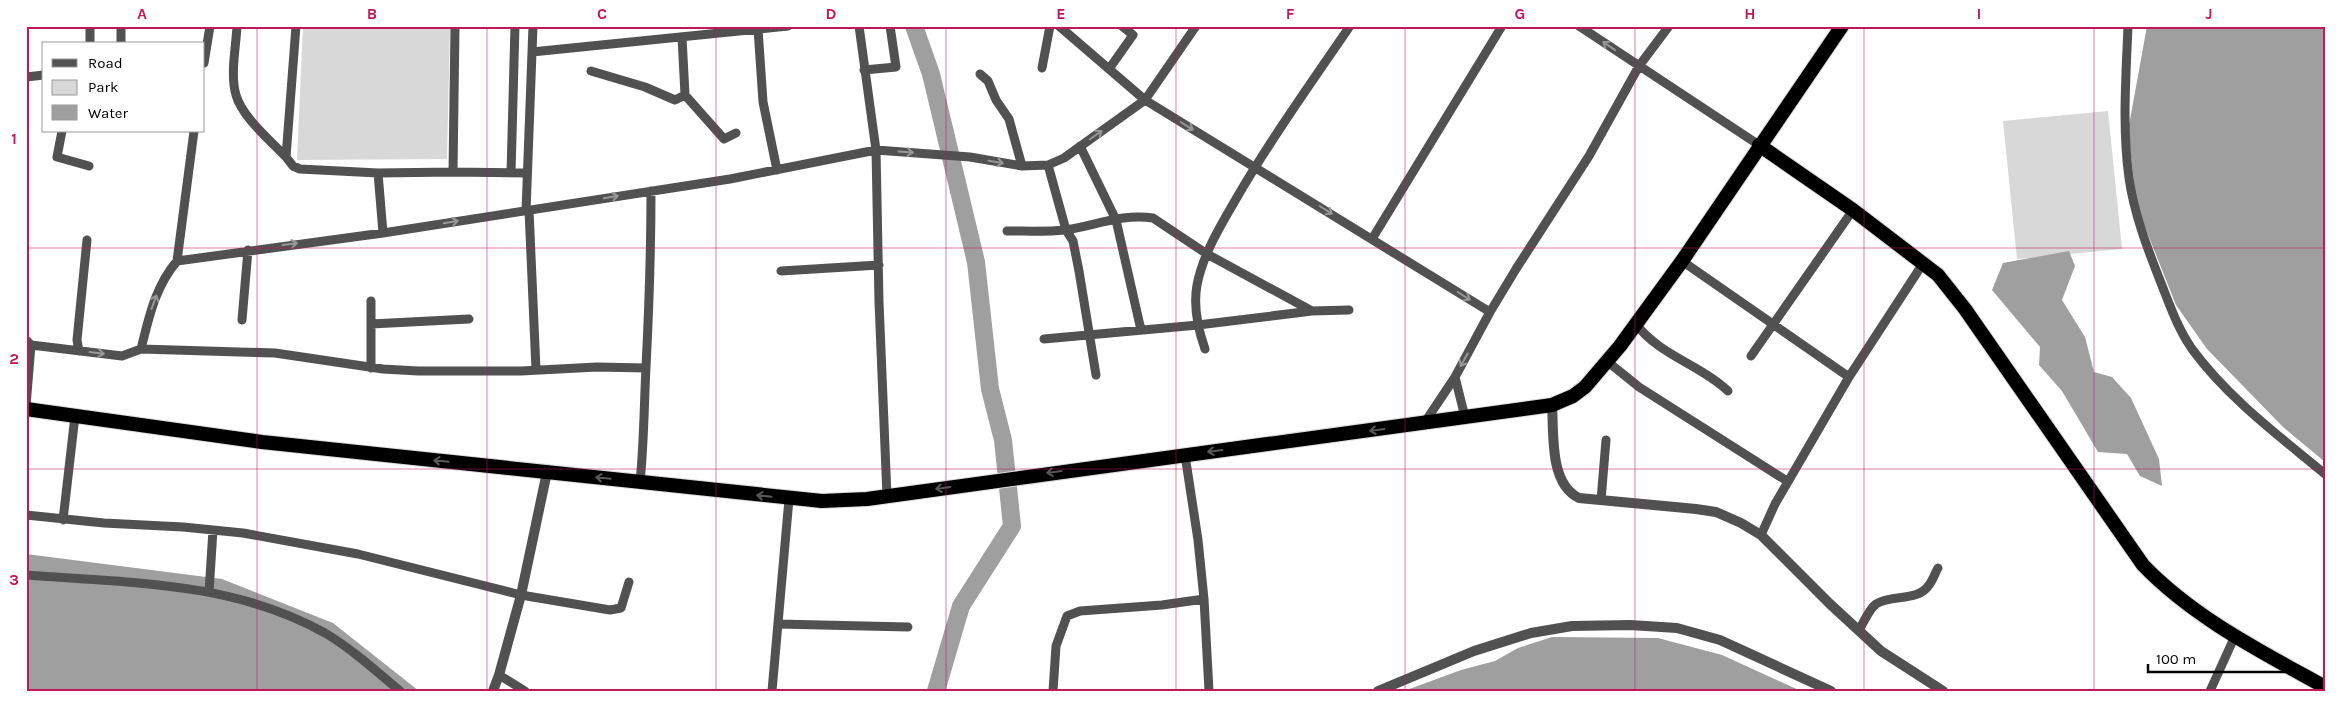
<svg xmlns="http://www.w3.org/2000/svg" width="2351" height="717" viewBox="0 0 2351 717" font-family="Karla,sans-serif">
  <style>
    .green { fill: #d8d8d8 }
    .water { fill: #9f9f9f }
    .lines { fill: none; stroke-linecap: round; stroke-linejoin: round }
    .river { stroke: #9f9f9f; stroke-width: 18 }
    .trunk-casing { stroke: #dbdbdb; stroke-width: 16 }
    .minor { stroke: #515151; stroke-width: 9 }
    .tertiary { stroke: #515151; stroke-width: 10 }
    .trunk { stroke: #000; stroke-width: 14 }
    .oneway { stroke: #979797 }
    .oneway2 { stroke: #595959 }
    .grid { fill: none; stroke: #c2185b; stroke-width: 1; stroke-opacity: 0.55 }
    .neatline { fill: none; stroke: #c2185b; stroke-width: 2 }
    .grid-label { font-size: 16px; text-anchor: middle; font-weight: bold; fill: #c2185b }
  </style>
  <rect width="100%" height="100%" fill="#fff"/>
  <!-- green -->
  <path class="green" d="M303,26h147l-3,133 -150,1z
    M2108,111l14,138 -105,10 -14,-138z"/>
  <!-- water -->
  <path class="water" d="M2147,26h178v436l-42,-35 -76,-78 -31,-44 -39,-98 -9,-76z
    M2069,251l6,15 -13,34 23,37 9,35 18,5 19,21 28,61 3,27 -22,-10 -13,-22 -29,-2 -36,-61 -23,-26 1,-18 -48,-57 11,-27z
    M26,554l196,25 111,44 86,68h-393z
    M1552,637l106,1 64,17 79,36h-397l57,-21 34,-9 23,-13z"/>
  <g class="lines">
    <!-- river -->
    <path class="river" d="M914,26l17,48 45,188 14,127 13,51 9,86 -51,80 -25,85"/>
    <!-- trunk casing -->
    <g class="trunk-casing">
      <path id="trunk" d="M1759,145l94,65 85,65 27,34 178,256c51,53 119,87 182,122
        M26,409l236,33 560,59 45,-2 685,-94 21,-9 12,-9 35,-41 62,-85 160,-235"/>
    </g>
    <!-- minor -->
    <path class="minor" d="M237,26c-1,21 -7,49 -1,69 6,22 35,46 50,62
      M296,26l-10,131 7,9 7,3 78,4 75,-1 2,-146
      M859,26l17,124 3,152 8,194
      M1059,26l86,74 345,212
      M1579,26l180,119
      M2128,26c-2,51 -6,102 1,152 5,36 19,72 32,105 9,23 17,46 31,66 36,49 86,86 133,125
      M758,29l5,73 14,68
      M682,37l3,58 39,44 12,-6
      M90,44v-18
      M121,44v-18
      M532,52l256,-26
      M204,63l6,-37
      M1042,68l8,-42
      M1109,69l24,-34 -11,-9
      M864,70l32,-3 -6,-41
      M591,71l54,16 30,13 10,-5
      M980,74l8,7 8,19 13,19 13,47
      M26,77l18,-2
      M62,131l-5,26 32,9
      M1080,146l36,74 25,110
      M1048,165l18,65 7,11 6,30 17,104
      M453,172l74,1
      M378,173l5,60
      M511,173l4,-147
      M529,210l7,160
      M526,211l7,-185
      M1007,231c19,0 39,1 58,-1 29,-4 58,-17 88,-12l54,36 105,57 37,-1
      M1372,239l130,-213
      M177,261l17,-130
      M1682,261l167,116
      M781,271l98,-6
      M371,301v67
      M242,320l6,-70
      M371,324l98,-5
      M1636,324c23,31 65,41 92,67
      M1044,339l154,-14 114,-14
      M26,340l5,5 91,11 19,-7 134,4 108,16 35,2h103l76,-4 49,1
      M141,349c8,-32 14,-62 36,-88l206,-28 347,-54 146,-29 94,7 52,9 26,-1 16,-7 81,-58 51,-74
      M1205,349c-7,-20 -12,-42 -8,-64 6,-31 23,-58 39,-86 35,-60 75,-116 114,-173
      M79,351l-2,-11 10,-100
      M1751,356l102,-146
      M1608,362l31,25 148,94
      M1455,377l10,40
      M26,406l5,-61
      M1425,422l30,-45 35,-65 26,-43 73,-113 50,-90 30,-40
      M640,482c4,-38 4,-76 6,-115 3,-59 5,-117 5,-176
      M1601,500l5,-60
      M26,515l78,8 79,4 60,6 115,21 163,41 89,15 11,-2 8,-26
      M63,520l12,-104
      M1761,535l14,-31 74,-127 75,-115
      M26,575c103,8 206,6 299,58 27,16 51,38 75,58
      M209,592l4,-62
      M1204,599l5,92
      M778,624l130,3
      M1859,630c5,-8 10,-21 17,-26 16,-10 42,-2 53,-19 4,-5 6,-12 9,-17
      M499,675l26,16
      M772,691l17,-192
      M1053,691l3,-45 11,-30 13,-5 82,-6 42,-6 -6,-59 -13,-85
      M2210,691l25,-55"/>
    <!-- tertiary -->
    <path class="tertiary" d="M1552,405c2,28 -3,79 27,93l117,11 20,3 25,11 20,12 69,69 51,47 62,40
      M493,691l6,-16 22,-80 26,-123
      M1378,691l96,-40 57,-18 41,-7 58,-1 47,3 43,12 111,51"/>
    <!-- trunk -->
    <use href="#trunk" class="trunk"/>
  </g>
  <!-- one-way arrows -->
  <defs><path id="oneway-shaft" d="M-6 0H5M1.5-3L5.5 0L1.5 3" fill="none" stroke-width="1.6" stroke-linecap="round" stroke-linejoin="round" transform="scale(1.25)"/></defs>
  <g class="oneway">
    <use href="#oneway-shaft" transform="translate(1609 46) rotate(-146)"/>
    <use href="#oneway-shaft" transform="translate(1187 126) rotate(32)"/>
    <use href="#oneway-shaft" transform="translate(1096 135) rotate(-35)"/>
    <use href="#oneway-shaft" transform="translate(906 152) rotate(4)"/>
    <use href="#oneway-shaft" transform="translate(996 162) rotate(10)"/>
    <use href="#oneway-shaft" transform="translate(611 197) rotate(-9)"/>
    <use href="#oneway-shaft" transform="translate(1326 210) rotate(32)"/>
    <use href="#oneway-shaft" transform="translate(451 222) rotate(-9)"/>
    <use href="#oneway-shaft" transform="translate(290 244) rotate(-7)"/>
    <use href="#oneway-shaft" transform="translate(1464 296) rotate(32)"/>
    <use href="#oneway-shaft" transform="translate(154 302) rotate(-70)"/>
    <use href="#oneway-shaft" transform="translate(97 353) rotate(7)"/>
    <use href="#oneway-shaft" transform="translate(1464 360) rotate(119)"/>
  </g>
  <g class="oneway2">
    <use href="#oneway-shaft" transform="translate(1377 430) rotate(172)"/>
    <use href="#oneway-shaft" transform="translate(1215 451) rotate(173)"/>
    <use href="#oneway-shaft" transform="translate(441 461) rotate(-174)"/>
    <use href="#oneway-shaft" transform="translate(1054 472) rotate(172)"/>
    <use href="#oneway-shaft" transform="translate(603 478) rotate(-174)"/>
    <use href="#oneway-shaft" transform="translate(943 488) rotate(172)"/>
    <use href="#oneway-shaft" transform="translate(764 496) rotate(-174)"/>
  </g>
  <!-- grid -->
  <path class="grid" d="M257,26v665M487,26v665M716,26v665M946,26v665M1176,26v665M1405,26v665M1635,26v665M1864,26v665M2094,26v665M26,248h2299M26,469h2299"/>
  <!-- border -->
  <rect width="2351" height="717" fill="none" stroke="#ffffff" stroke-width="55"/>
  <!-- legend -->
  <rect x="42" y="42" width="162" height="90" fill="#ffffff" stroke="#999999"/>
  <rect x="52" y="59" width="25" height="8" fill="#515151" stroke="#999999"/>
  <text x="88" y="68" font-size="15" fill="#000000">Road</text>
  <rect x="52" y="80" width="25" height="15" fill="#d8d8d8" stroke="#999999"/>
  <text x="88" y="92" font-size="15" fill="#000000">Park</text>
  <rect x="52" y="105" width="25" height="15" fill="#9f9f9f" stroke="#999999"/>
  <text x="88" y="118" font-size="15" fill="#000000">Water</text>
  <!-- scale -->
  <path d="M2148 664v8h148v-8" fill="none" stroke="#000000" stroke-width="2.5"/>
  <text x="2156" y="664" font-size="15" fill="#000000" stroke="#ffffff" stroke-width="4" paint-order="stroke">100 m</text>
  <rect x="28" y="28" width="2296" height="662" class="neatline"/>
  <g class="grid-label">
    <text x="142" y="19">A</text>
    <text x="372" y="19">B</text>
    <text x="602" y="19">C</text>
    <text x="831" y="19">D</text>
    <text x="1061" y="19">E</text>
    <text x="1290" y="19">F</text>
    <text x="1520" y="19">G</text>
    <text x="1750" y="19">H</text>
    <text x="1979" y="19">I</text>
    <text x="2209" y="19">J</text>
    <text x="14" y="144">1</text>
    <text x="14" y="364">2</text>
    <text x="14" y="585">3</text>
  </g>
</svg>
